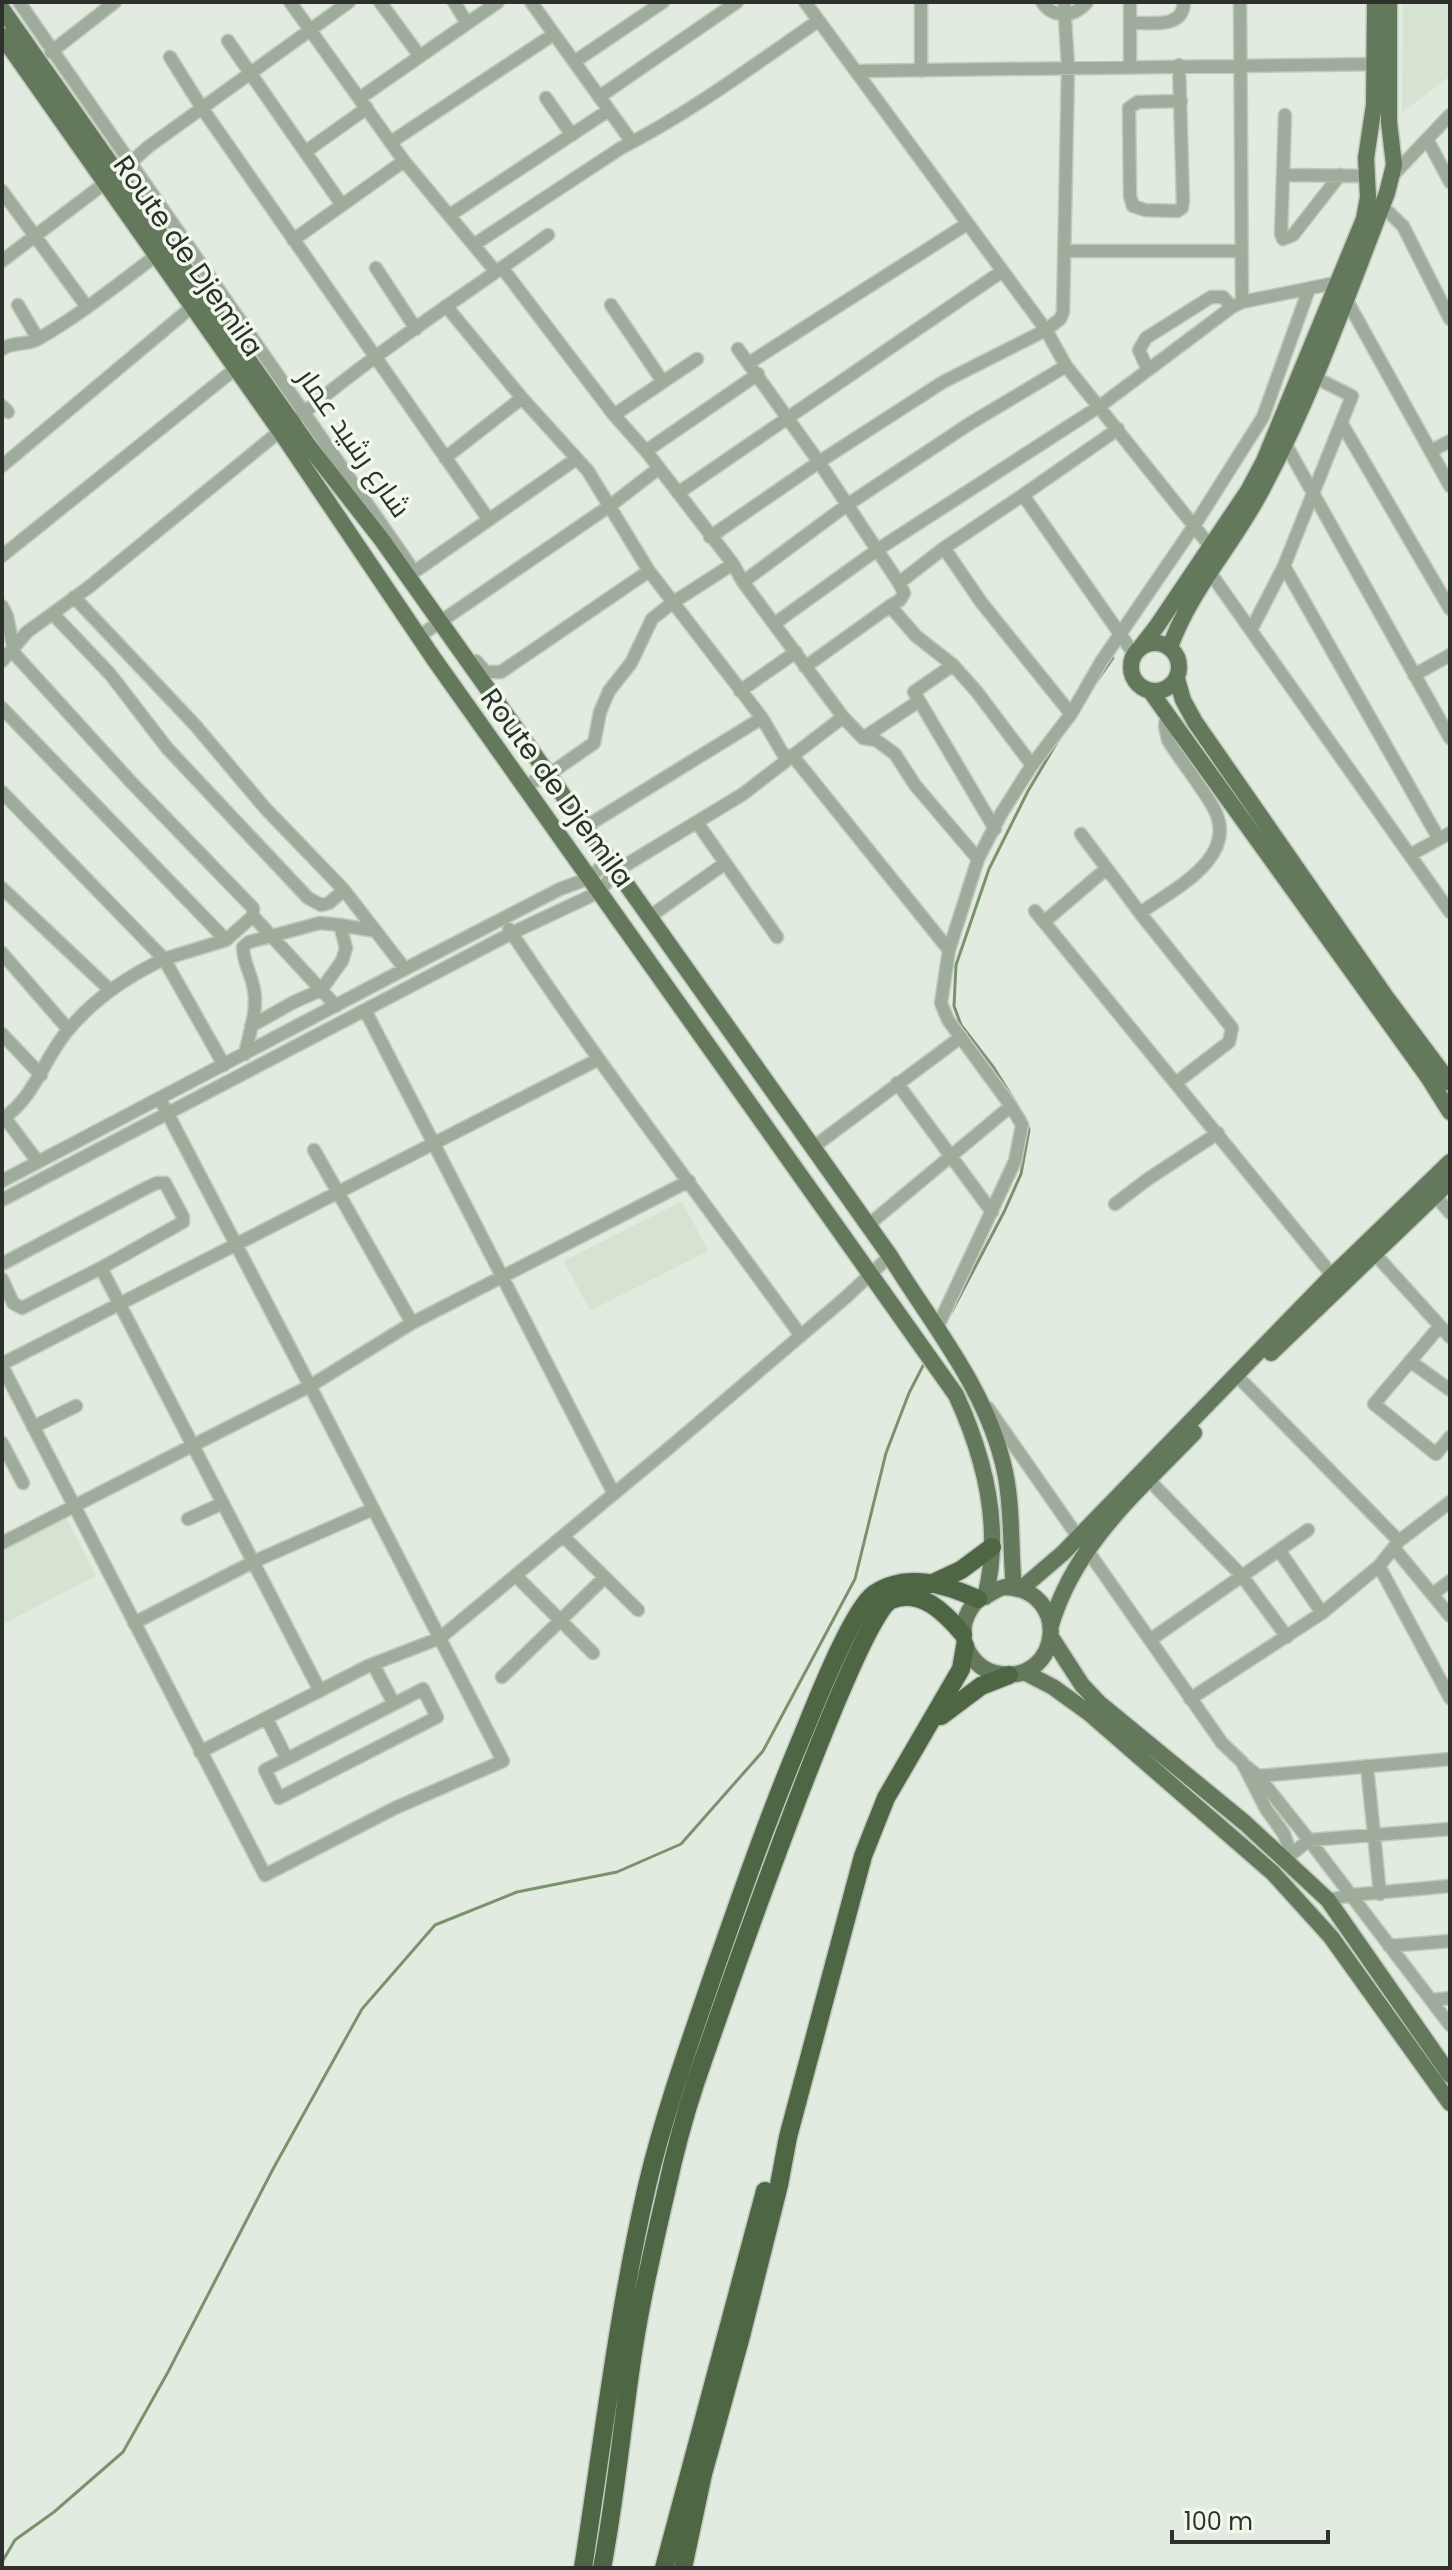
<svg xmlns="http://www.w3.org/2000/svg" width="1452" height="2570" viewBox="0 0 1452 2570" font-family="Poppins,Cairo,sans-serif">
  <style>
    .built { fill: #d5e3d0 }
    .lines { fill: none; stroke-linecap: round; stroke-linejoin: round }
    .stream { stroke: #79936e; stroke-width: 3 }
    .minor-casing { stroke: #c1c9bf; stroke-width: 15 }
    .major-casing { stroke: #c1c9bf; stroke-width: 19 }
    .highway-casing { stroke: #c1c9bf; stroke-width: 21 }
    .minor { stroke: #a0ac9b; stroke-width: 12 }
    .major { stroke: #64795b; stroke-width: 16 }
    .highway { stroke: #4e6644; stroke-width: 18 }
    .labels { text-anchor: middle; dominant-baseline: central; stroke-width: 7; stroke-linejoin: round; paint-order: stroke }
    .street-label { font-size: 28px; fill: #2d302c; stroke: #f0f9ec }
  </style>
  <rect width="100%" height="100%" fill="#e2ebdf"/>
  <!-- built -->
  <path class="built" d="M1403,2h47v74l-48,37z
    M682,1201l26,50 -118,60 -26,-50z
    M66,1518l30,58 -93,48 -1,-73z"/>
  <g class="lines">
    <!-- stream -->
    <path class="stream" d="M1097,681l16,-23
      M952,1311l52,-99 17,-38 8,-44 -4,-12 -31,-50 -33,-43 -7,-19 2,-41 33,-96 39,-78 34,-57
      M2,2562l13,-22 39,-28 69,-60 45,-80 105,-203 89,-160 73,-84 82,-33 100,-20 64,-28 82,-93 92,-172 31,-126 23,-60 17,-33"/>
    <!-- minor casing -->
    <g class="minor-casing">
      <path id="minor" d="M19,2l390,562
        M290,2l114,159 92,111
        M380,2l39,53
        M454,2l13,21
        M531,2l101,140
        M805,2l241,328 14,-11 3,-7 5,-245 -4,-65
        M1042,2c11,17 33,15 45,0
        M1130,2v64
        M1240,2l2,300
        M1130,23c20,-1 53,7 54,-21
        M228,41l114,164
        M51,52l64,-50
        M170,57l32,51 287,412
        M574,62l89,-60
        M1179,65l4,136 -1,7 -5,3 -32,-1 -12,-4 -3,-10 -1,-88 9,-6 43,-1
        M858,71l524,-7
        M921,71v-69
        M599,97l138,-95
        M360,98l138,-96
        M546,98l26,37
        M1285,115l-4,119 2,5 10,-4 47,-60
        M1427,139l23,43
        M391,142l163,-108
        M305,152l62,-44
        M127,166l21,-19 201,-145
        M1283,175l83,1
        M1393,175l57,-60
        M2,191l85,116
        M1382,206l21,20 47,93
        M450,215l159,-105
        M293,240l111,-79
        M475,244l146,-96c69,-35 133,-83 197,-127
        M1064,251h177
        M2,261l107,-81
        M376,268l40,61
        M503,269l111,146 32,36 87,113 10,18 100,135 20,21 13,2 19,14 20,31 63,74
        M1346,299l104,187
        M18,305l20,34
        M611,305l52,77
        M2,349c12,-8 24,-3 36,-10 42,-24 80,-55 119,-84
        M749,363l218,-139
        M1147,368l-8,-18 7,-12 65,-41h12l9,10
        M522,398l66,73 61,100 113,147 24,41
        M2,406l6,6
        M614,415l83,-56
        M300,416c78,-66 165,-121 248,-181
        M1342,424l108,185
        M1118,429l-95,66 111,159
        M1285,443l165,295
        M646,451l112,-77
        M1431,451l19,-10
        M445,458l77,-60 -76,-92
        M2,466l197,-165
        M678,493l323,-221
        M710,537l109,-75 -81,-113
        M944,548l79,-53
        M2,556l233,-187
        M1284,566l155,273
        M1209,571l241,341
        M414,572l162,-113
        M743,582l104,-77 122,-81 97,-58
        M74,597l121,128 70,83 79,82 61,79
        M2,606l5,10 6,30
        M890,606l10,-6 4,-7 -5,-10
        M53,614l57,60 57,74 141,150 13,7 8,-2 15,-13
        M774,624l103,-74 223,-144 132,-99 10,-5 98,-20
        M1251,630l33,-64 68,-170 -38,-19
        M418,637l193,-132 48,-37
        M2,661l25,-29 62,-45 196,-160
        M476,661l10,11h15l148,-101
        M953,665l-39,27 81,137
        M805,667l85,-61 26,30 37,29 24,27 55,73
        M1414,675l36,-20
        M740,691l56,-39
        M2,708l224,232 27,-24v-8l-122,-126 -119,-131
        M1071,714l-90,-112 -37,-54 -45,35 -80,-121 124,-80 103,-52 20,36 144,180
        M863,738l56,-37
        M792,755l157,195 -8,53 7,17 63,86 11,19 -7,36 -78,167
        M524,786l24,-11 46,-32 6,-31 9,-21 22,-28 21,-44 20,-16 61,-39
        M2,792l162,167c-36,17 -69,39 -95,70 -25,28 -34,69 -67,90
        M698,824l79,113
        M585,827l177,-109
        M1081,834l59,79 92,115 -3,14 -52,40
        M1410,855l40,-22
        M2,888l108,102
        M1035,911l301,369
        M1140,913c32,-23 102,-56 73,-106 -13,-23 -31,-44 -45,-67l-3,-14 2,-14
        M253,916l83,90
        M649,917l75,-53
        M1044,922l62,-53
        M509,929c92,139 194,271 292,407
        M949,950l29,-91 23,-45 31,-49 39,-51 30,-52 93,-136 69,-109 46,-128
        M2,953l66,76
        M365,1010l249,484
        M251,1026l43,-24 27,-12 21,-29 4,-13 -6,-23 36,6
        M2,1034l39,41
        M245,1054c4,-20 13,-43 9,-64 -2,-15 -11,-27 -11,-43l6,-5 71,-19 20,2
        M224,1065l-60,-106 62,-19
        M897,1083l95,129
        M160,1099l150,287 102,-63 277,-142
        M5,1118l33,44
        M812,1148l149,-111
        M314,1150l98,173
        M2,1181l403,-212 155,-80 30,-11 18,-18
        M1435,1195l15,18
        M2,1200l510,-267 87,-41 17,-21 127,-77 100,-77
        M1115,1204l33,-25 70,-46
        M867,1226l144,-120
        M1374,1253l76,84
        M2,1264l146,-77 9,-4h8l18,34v5l-82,46
        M2,1279l11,24 9,5 79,-40 219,423
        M1440,1326l-66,78 62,50 14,-17
        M1410,1361l40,29
        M2,1364l595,-304
        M2,1366c87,170 174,340 263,509l130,-67 108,-47 -193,-375c-103,52 -205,104 -308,157
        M1243,1382l156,159
        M988,1408l234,335 20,19 24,47 18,25 7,19
        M33,1427l43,-21
        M2,1443l21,40
        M1149,1480l93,96 45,61
        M188,1519l35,-16
        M564,1537l74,73
        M1394,1548l56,68
        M1279,1550l43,63
        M1379,1566l71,132
        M516,1576l77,77
        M1433,1594l17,-13
        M134,1623l119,-61 120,-53
        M1150,1640l158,-110
        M502,1677l102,-99
        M1190,1699l132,-86 57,-47 20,-25 51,-39
        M267,1719l20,40 107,-55 -21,-40
        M200,1752l168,-86 72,-28 229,-190 176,-150 45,-42
        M287,1759l-22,11 14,28 158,-81 -14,-28 -29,15
        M1367,1766l13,128
        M1247,1767l11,9 51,64 141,185
        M1258,1776l192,-17
        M1288,1857l21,-17 141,-11
        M1328,1900l23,-5 99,-9
        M1389,1946l61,-5
        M1431,2000l19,-2"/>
    </g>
    <!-- major casing -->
    <g class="major-casing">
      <path id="major" d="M2,9l309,440 71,91 508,716c42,69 98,134 115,216 8,38 5,77 9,116
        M2,36l278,395 154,228 522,736c29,63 47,133 29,202
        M1131 667a24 24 0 1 1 48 0a24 24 0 1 1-48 0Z
        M1170,647c20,-56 61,-100 89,-152 52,-96 89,-201 128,-302l7,-28 -5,-43v-120
        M1140,648l17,-22 91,-135 16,-30 100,-242 4,-22 -2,-39 8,-53 1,-103
        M1177,679l6,21 12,22 191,275 64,86
        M1151,692l277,385 22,35
        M1271,1353l179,-172
        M1005,1587c67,3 56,96 -5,87 -15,-2 -26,-11 -33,-25 -8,-18 -2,-36 11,-50 10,-2 16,-10 27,-12z
        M1021,1589l42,-36 269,-277 118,-114
        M1051,1625c24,-81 86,-133 143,-192
        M1051,1637l31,48 17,18 146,120 83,77 122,175
        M1024,1672l29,15 36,26 184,160 58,64 119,166"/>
    </g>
    <!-- highway casing -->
    <g class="highway-casing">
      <path id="highway" d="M931,1584l30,-14 31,-23
        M941,1716l40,-30 28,-11
        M583,2568c20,-127 35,-257 64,-382 17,-72 43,-144 67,-214 28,-80 56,-160 89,-238 12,-29 49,-124 71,-140 32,-22 71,-10 104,5
        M602,2568c15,-77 21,-156 34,-234 8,-48 19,-95 30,-142 8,-37 18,-75 30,-111 21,-61 160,-465 195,-481 30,-13 55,14 72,34
        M664,2568l101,-377
        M683,2568l20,-94 38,-138 38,-151 9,-48 75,-281 23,-58 75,-129 4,-23"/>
    </g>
    <!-- minor -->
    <use href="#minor" class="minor"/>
    <!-- major -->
    <use href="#major" class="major"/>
    <!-- highway -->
    <use href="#highway" class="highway"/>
  </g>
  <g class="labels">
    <!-- street labels -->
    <g class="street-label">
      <text transform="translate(188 256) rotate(55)">Route de Djemila</text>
      <text transform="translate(354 443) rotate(55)">شارع رشيد عمار</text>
      <text transform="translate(557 788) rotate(54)">Route de Djemila</text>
    </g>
  </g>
  <!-- border -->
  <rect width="1452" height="2570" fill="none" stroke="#2d302c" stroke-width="8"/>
  <!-- scale -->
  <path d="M1172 2530v12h156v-12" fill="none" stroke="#2d302c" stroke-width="4"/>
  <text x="1184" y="2530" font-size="24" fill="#2d302c" stroke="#f0f9ec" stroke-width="6" paint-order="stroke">100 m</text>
</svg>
